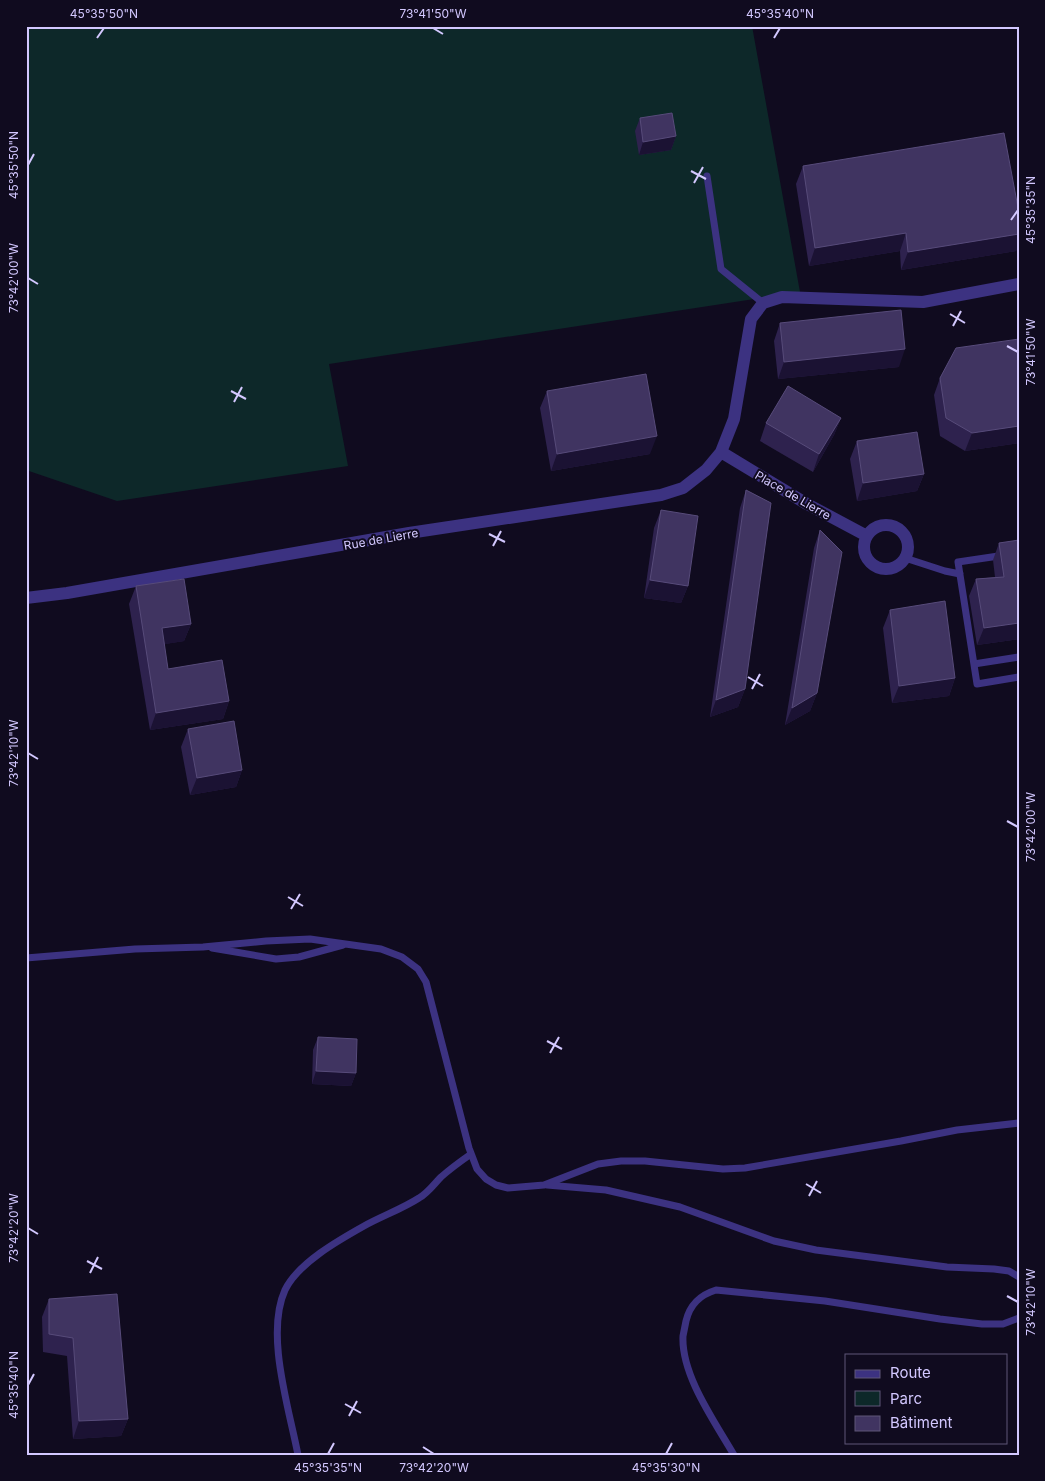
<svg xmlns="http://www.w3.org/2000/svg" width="1045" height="1481" viewBox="0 0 1045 1481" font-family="Inter,sans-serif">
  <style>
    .green { fill: #0d2829 }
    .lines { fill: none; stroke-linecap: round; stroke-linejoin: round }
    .service { stroke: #3c3281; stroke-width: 7 }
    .minor { stroke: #3c3281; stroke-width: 12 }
    .wall { fill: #2e224e }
    .shaded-wall { fill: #1b1233 }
    .building { fill: #403461; stroke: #574b7a }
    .ticks { fill: none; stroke: #d3c8ff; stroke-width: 2 }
    .labels { text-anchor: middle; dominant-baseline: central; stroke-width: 4; stroke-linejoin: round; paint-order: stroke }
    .street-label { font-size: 12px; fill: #d3c8ff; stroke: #100b1f }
    .neatline { fill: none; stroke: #d3c8ff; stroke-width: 2 }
    .ticks-label { font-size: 12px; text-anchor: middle; fill: #d3c8ff }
  </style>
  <rect width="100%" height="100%" fill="#100b1f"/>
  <!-- green -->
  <path class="green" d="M26,26h726l48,266 -471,72 19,102 -231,35 -91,-31z"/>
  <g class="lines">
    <!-- service -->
    <path class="service" d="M707,176l14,93 42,34
      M1019,553l-61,9 19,122 42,-7
      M905,558l40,13 15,3
      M974,664l45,-7
      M212,948l64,11 23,-2 44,-12
      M26,958l109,-9 68,-2 63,-6 44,-2 71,10 21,8 16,12 8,13 43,166 8,21 9,10 10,6 12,3 36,-3 54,-21 23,-3h24l78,8 22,-1 156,-27 56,-11 62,-7
      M547,1185l59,5 74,17 94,34 42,9 131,17 47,2 15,2 10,6
      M298,1455c-9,-47 -33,-121 -13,-165 13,-27 54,-50 79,-64 18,-10 38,-17 55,-28 9,-5 15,-14 22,-21 9,-8 20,-16 30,-23
      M734,1455c-19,-33 -53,-80 -51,-119 1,-5 2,-10 3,-15 4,-17 14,-26 30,-31l109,11 115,18 42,5h21l16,-6"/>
    <!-- minor -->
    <path class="minor" d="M721,452l86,52 60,32
      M864 547a22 22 0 1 1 44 0a22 22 0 1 1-44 0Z
      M26,598l41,-5 342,-60 252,-38 22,-7 23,-18 15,-18 13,-33 17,-100 12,-16 19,-6 141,5 96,-18"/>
  </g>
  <!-- wall -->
  <path class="wall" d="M640,118l36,18 -5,14 -32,5 -4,-24z
    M803,166l216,47v30l-3,8 -115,19 -1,-19 -91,15 -13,-82z
    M780,323l119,44 -121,12 -4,-38z
    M1019,339v104l-54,8 -25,-15 -6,-41 6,-17z
    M547,391l103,63 -99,17 -11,-63z
    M841,418l-7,17 -21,37 -53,-31 6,-18z
    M857,441l67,33 -7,17 -60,10 -7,-42z
    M746,490l-1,199 -7,18 -28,10 30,-209z
    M661,510l27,76 -7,17 -37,-5 10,-70z
    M820,530l-3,163 -7,18 -25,14 29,-177z
    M1019,540v99l-42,6 -8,-49 7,-17 19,-2 -2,-17 6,-17z
    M136,586l55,38 -7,17 -20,3 4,25 61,32 -6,18 -73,11 -21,-126z
    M890,610l65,68 -6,18 -57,7 -9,-75z
    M188,729l54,41 -6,17 -46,8 -9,-48z
    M318,1037l38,36 -5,13 -39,-2 1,-34z
    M49,1299l79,120 -7,17 -48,3 -6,-83 -24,-4 -1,-35z"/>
  <!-- shaded-wall -->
  <path class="shaded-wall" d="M676,136l-5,14 -32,5 4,-13z
    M906,233l-6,18 -91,15 6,-18z
    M1019,234v9l-3,8 -115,19 7,-18z
    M905,349l-6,18 -121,12 6,-17z
    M841,418l-7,17 -21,37 6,-18z
    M1019,426v17l-54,8 7,-18z
    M657,436l-7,18 -99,17 6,-17z
    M924,474l-7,17 -60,10 6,-18z
    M650,580l38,6 -7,17 -37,-5z
    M1019,623v16l-42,6 7,-17z
    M191,624l-7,17 -29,5 7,-18z
    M955,678l-6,18 -57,7 7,-17z
    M745,689l-7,18 -28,10 6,-17z
    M817,693l-7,18 -25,14 7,-17z
    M229,701l-6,18 -73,11 6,-17z
    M242,770l-6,17 -46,8 7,-17z
    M316,1071l40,2 -5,13 -39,-2z
    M128,1419l-7,17 -48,3 6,-18z"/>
  <!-- building -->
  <path class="building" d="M672,113l4,23 -33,6 -3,-24z
    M1004,133l15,80v21l-111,18 -2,-19 -91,15 -12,-82z
    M901,310l4,39 -121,13 -4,-39z
    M1019,339v87l-47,7 -26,-15 -6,-40 16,-30z
    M646,374l11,62 -100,18 -10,-63z
    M788,386l53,32 -22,36 -53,-31z
    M917,432l7,42 -61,9 -6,-42z
    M746,490l25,13 -26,186 -29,11z
    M661,510l37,6 -10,70 -38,-6z
    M820,530l22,22 -25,141 -25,15z
    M1019,540v83l-35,5 -8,-49 28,-2 -5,-34z
    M184,579l7,45 -29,4 6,41 54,-9 7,41 -73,12 -20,-127z
    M945,601l10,77 -56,8 -9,-76z
    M234,721l8,49 -45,8 -9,-49z
    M318,1037l39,2 -1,34 -40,-2z
    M117,1294l11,125 -49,2 -6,-83 -24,-4v-35z"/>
  <!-- ticks -->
  <path class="ticks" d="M433,28l10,6M97,38l7,-10M774,38l6,-10M28,165l6,-11M691,171l15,8M694,183l9,-16M1011,220l7,-10M28,278l10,6M950,314l15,9M953,326l8,-15M1007,346l11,6M231,391l15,8M234,402l8,-15M489,534l16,8M493,546l8,-15M748,677l15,9M752,689l8,-15M28,753l10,6M1007,821l11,6M288,897l15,9M291,909l9,-15M547,1041l15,8M550,1053l9,-16M806,1184l15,9M809,1196l8,-15M28,1228l10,6M87,1261l15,8M90,1273l8,-16M1007,1296l11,6M28,1385l6,-11M345,1404l16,9M349,1416l8,-15M423,1447l11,7M328,1454l6,-11M666,1454l6,-11"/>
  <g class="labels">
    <!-- street labels -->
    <g class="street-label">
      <text transform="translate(793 495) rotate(30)">Place de Lierre</text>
      <text transform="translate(381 539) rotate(-10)">Rue de Lierre</text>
    </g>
  </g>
  <!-- border -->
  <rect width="1045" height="1481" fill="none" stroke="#100b1f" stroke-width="55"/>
  <!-- legend -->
  <rect x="845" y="1354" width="162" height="90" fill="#100b1f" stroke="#5e5779"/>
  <rect x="855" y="1370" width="25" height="8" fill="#3c3281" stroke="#5e5779"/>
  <text x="890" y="1378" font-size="15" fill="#d3c8ff">Route</text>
  <rect x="855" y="1391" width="25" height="15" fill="#0d2829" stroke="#5e5779"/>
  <text x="890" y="1404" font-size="15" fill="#d3c8ff">Parc</text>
  <rect x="855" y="1416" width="25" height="15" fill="#403461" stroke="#5e5779"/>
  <text x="890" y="1428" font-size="15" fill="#d3c8ff">Bâtiment</text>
  <rect x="28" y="28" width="990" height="1426" class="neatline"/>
  <g class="ticks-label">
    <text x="104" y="18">45°35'50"N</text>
    <text x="433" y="18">73°41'50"W</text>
    <text x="780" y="18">45°35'40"N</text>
    <text transform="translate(14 165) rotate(-90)" y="4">45°35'50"N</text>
    <text transform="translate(1031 210) rotate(-90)" y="4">45°35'35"N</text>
    <text transform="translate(14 278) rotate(-90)" y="4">73°42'00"W</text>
    <text transform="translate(1031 352) rotate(-90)" y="4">73°41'50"W</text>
    <text transform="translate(14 753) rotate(-90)" y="4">73°42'10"W</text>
    <text transform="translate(1031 827) rotate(-90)" y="4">73°42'00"W</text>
    <text transform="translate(14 1228) rotate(-90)" y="4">73°42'20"W</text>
    <text transform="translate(1031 1302) rotate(-90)" y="4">73°42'10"W</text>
    <text transform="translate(14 1385) rotate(-90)" y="4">45°35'40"N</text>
    <text x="328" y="1472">45°35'35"N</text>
    <text x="434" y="1472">73°42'20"W</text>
    <text x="666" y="1472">45°35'30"N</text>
  </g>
</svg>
